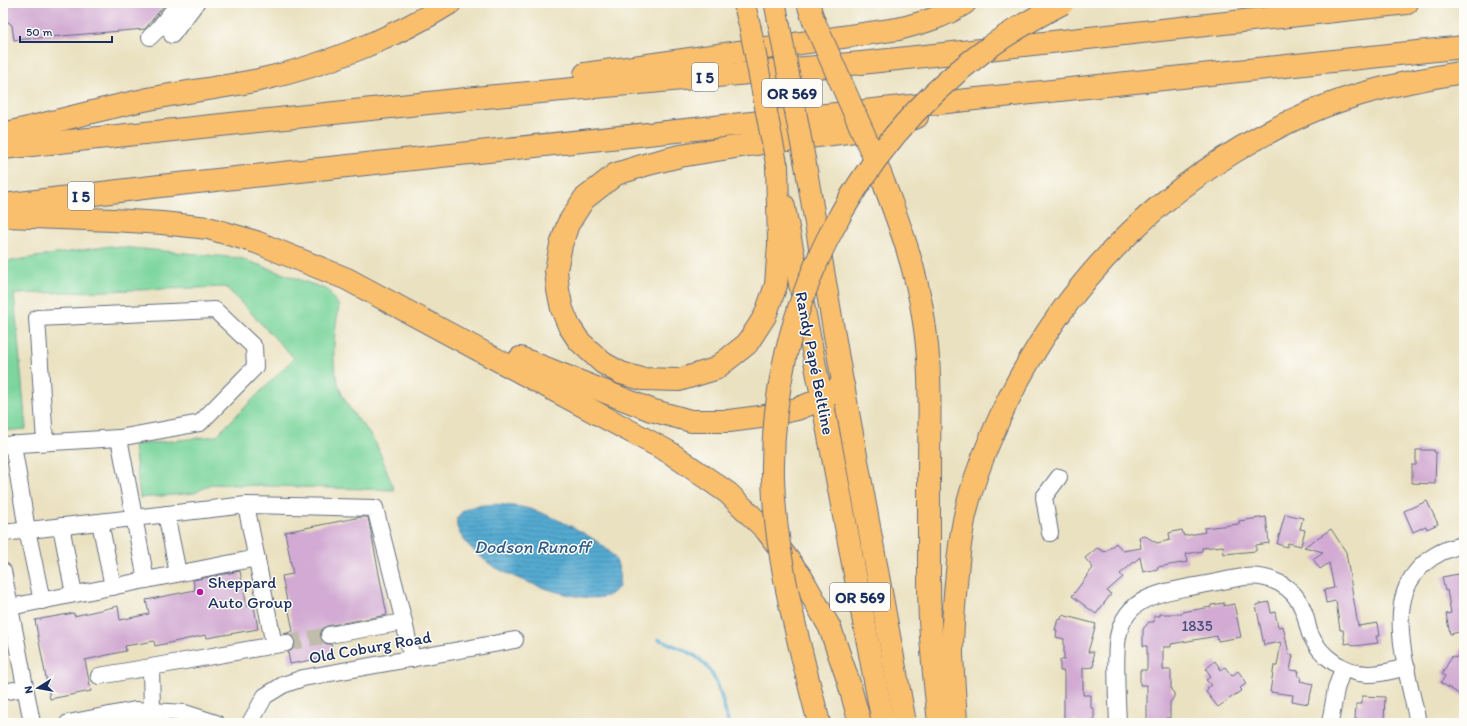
<svg xmlns="http://www.w3.org/2000/svg" width="1467" height="726" font-family="Itim,sans-serif">
<style>
.green{fill:#7bd59c;stroke:#4b827d}
.water{fill:url(#water-rules);stroke:#386c98}
.lines{fill:none;stroke-linecap:round;stroke-linejoin:round}
.stream{stroke:#55aad1;stroke-width:3.5}
.building{fill:#d2aad3}
.minor-tunnel{stroke:#c1bdac;stroke-width:16;stroke-dasharray:16 8;stroke-linecap:butt}
.minor-casing{stroke:#636d80;stroke-width:18}
.major-casing{stroke:#636d80;stroke-width:23}
.highway-casing{stroke:#636d80;stroke-width:24}
.minor{stroke:#fff;stroke-width:16}
.major{stroke:#f9bf6d;stroke-width:21}
.highway{stroke:#f9bf6d;stroke-width:22}
.major-bridge-casing{stroke:#636d80;stroke-width:23;stroke-linecap:butt}
.highway-bridge-casing{stroke:#636d80;stroke-width:24;stroke-linecap:butt}
.major-bridge{stroke:#f9bf6d;stroke-width:21}
.highway-bridge{stroke:#f9bf6d;stroke-width:22}
.poi-dot{fill:#b5179e;stroke:#fdfcf7;stroke-width:1.5}
.labels{text-anchor:middle;stroke-width:3;stroke-linejoin:round;paint-order:stroke}
.number-label{font-size:15px;fill:#494e7b}
.shield{fill:#fdfcf7;stroke:#5f6c8c;stroke-width:1}
.shield-label{font-size:16px;font-weight:bold;fill:#1b2f5e}
.street-label{font-size:17px;fill:#1b2f5e;stroke:#fdfcf7}
.poi-label{font-size:17px;fill:#1b2f5e;stroke:#fdfcf7;text-anchor:start}
.water-label{font-size:18px;font-style:italic;fill:#2f5a86;stroke:#fdfcf7}
</style>
<defs>
<pattern id="water-rules" width="6" height="5" patternUnits="userSpaceOnUse"><rect width="6" height="5" fill="#55aad1"/><path d="M0 2.5h6" fill="none" stroke="#468bad"/></pattern>
</defs>
<rect width="100%" height="100%" fill="#fdfcf7"/>
<filter id="ink" filterUnits="userSpaceOnUse"><feTurbulence type="fractalNoise" baseFrequency=".025" numOctaves="2"/><feDisplacementMap in="SourceGraphic" scale="8" xChannelSelector="R" yChannelSelector="G"/><feConvolveMatrix kernelMatrix="1 2 1 2 8 2 1 2 1" color-interpolation-filters="sRGB"/></filter>
<filter id="wash" filterUnits="userSpaceOnUse"><feTurbulence type="fractalNoise" baseFrequency=".012" numOctaves="4" result="noise"/><feDisplacementMap in="SourceGraphic" scale="16" xChannelSelector="R" yChannelSelector="G"/><feGaussianBlur stdDeviation="0.9" result="paint"/><feColorMatrix in="noise" values="0 0 0 0 0 0 0 0 0 0 0 0 0 0 0 0 0 1.4 0 .05"/><feComposite in="paint" operator="in"/></filter>
<g filter="url(#wash)">
<rect width="100%" height="100%" fill="#eae1c0"/>
<path class="green" d="M109,246L240,258L328,290L339,306C333,343 328,373 349,407C357,420 369,431 376,444C383,459 388,475 394,490L211,484L195,493L140,498L134,445L216,436L294,358L226,287L14,294L26,429L3,431V262Z"/>
<path class="water" d="M494,504C506,505 518,506 530,509C553,516 600,538 614,557C620,566 620,577 619,587C615,590 611,594 607,596C582,605 516,580 493,566C476,555 434,519 472,507C479,505 487,505 494,504Z"/>
<g class="lines">
<path class="stream" d="M658,639C669,644 682,648 692,654C717,668 722,698 728,723"/>
</g>
<g id="blocks">
<g class="building">
<polygon points="3,3 166,3 145,29 14,40 12,25 3,18"/>
<polygon points="1416,450 1434,450 1434,452 1436,452 1435,484 1412,483 1412,465 1416,465"/>
<polygon points="1427,501 1438,524 1427,529 1426,526 1413,532 1404,511"/>
<polygon points="1285,514 1303,518 1300,529 1305,530 1301,546 1288,543 1287,547 1277,544"/>
<polygon points="361,517 368,517 387,615 327,626 323,628 320,631 320,637 322,641 325,644 331,644 333,656 290,664 288,652 292,650 295,646 295,642 293,637 289,634 284,634 293,631 282,576 293,574 285,532"/>
<polygon points="1266,517 1269,543 1256,545 1256,551 1224,554 1223,546 1202,548 1202,551 1186,554 1188,562 1157,567 1158,569 1143,572 1140,557 1120,574 1123,577 1107,591 1111,594 1096,614 1072,596 1093,568 1085,558 1097,548 1105,552 1116,543 1123,551 1141,548 1139,537 1145,536 1157,543 1170,540 1169,533 1172,532 1182,530 1184,536 1205,532 1204,528 1239,524 1239,521"/>
<polygon points="1331,529 1346,552 1358,626 1378,623 1380,636 1376,636 1378,643 1354,646 1350,643 1345,644 1343,630 1340,630 1336,601 1326,603 1324,590 1334,588 1329,563 1320,569 1313,559 1323,552 1304,547"/>
<polygon points="240,571 247,607 254,606 258,629 207,638 206,635 155,646 154,641 125,646 126,651 85,660 91,691 50,699 35,620 74,613 74,616 118,606 120,620 149,614 146,600 195,590 193,580"/>
<polygon points="1464,573 1464,631 1450,634 1446,614 1451,613 1447,590 1445,591 1442,577"/>
<polygon points="1269,602 1271,613 1275,612 1278,627 1283,626 1289,654 1293,655 1290,670 1299,671 1298,676 1301,677 1300,681 1313,684 1310,697 1309,697 1308,704 1292,701 1293,695 1270,692 1274,666 1277,666 1281,642 1264,645 1256,605"/>
<polygon points="1224,603 1224,606 1234,604 1241,637 1218,641 1217,636 1171,644 1171,647 1163,647 1163,670 1171,670 1171,690 1174,693 1174,697 1170,702 1170,718 1166,718 1167,723 1147,723 1147,685 1140,685 1140,670 1147,670 1147,646 1143,646 1143,629 1149,622 1154,622 1154,616 1160,616 1160,614 1182,614 1182,612 1211,607 1211,605"/>
<polygon points="1062,615 1096,624 1088,652 1093,652 1094,667 1083,668 1083,695 1091,695 1091,708 1094,708 1094,723 1077,723 1077,720 1064,720 1064,671 1060,671 1060,660 1064,660 1064,639 1056,637 1057,630 1055,630 1058,619 1061,620"/>
<polygon points="1464,645 1464,697 1441,683 1445,676 1442,674 1452,656 1456,658"/>
<polygon points="1215,661 1221,670 1225,667 1232,676 1238,671 1247,683 1240,688 1242,690 1218,707 1206,692 1208,690 1207,688 1211,685 1206,680 1210,677 1209,676 1210,675 1206,669"/>
<polygon points="1362,696 1385,697 1384,720 1355,719 1356,704 1362,704"/>
</g>
</g>
</g>
<g filter="url(#ink)">
<use href="#blocks" fill-opacity="0" stroke="#636d80" stroke-width="1"/>
<g class="lines">
<polyline class="minor-tunnel" points="286,643 329,635"/>
<defs>
<g id="minor">
<polyline points="172,35 196,3"/>
<polyline points="150,37 158,29 179,3"/>
<polyline points="119,438 146,580"/>
<polyline points="13,444 27,530 42,601"/>
<polyline points="3,445 119,438 200,423 255,367 254,347 215,310 37,318 45,442"/>
<polyline points="246,505 274,645"/>
<polyline points="166,514 178,573"/>
<polyline points="100,522 113,587"/>
<polyline points="61,526 74,594"/>
<polyline points="3,533 246,505 375,508 404,622"/>
<polyline points="1050,533 1044,497 1059,477"/>
<polyline points="3,571 32,723"/>
<polyline points="10,607 257,558"/>
<polyline points="329,635 404,622 412,659"/>
<polyline points="99,676 151,667"/>
<polyline points="3,692 25,688"/>
<polyline points="152,711 151,667 286,643"/>
<polyline points="68,723 135,710 185,713 216,723"/>
<polyline points="250,723 265,696 283,685 303,678 515,640"/>
<path d="M1118,723C1117,697 1115,670 1117,644C1121,600 1154,594 1189,587C1208,584 1226,580 1244,577C1268,574 1294,585 1303,610C1307,618 1307,628 1311,636C1321,657 1344,673 1367,674C1380,675 1394,670 1407,667"/>
<polyline points="1330,723 1336,689 1343,668"/>
<path d="M1418,723C1411,688 1396,639 1402,604C1407,572 1433,550 1464,545"/>
</g>
<g id="major">
<polyline points="744,3 750,27"/>
<polyline points="775,3 779,24"/>
<polyline points="805,162 843,385"/>
<polyline points="784,205 822,399"/>
</g>
<g id="highway">
<polyline points="808,3 813,19"/>
<path d="M585,74L898,29C922,23 944,17 965,3"/>
<path d="M3,134C50,123 97,110 144,100C184,91 224,88 263,79C324,66 398,36 450,3"/>
<polyline points="3,148 485,97 861,63 1407,3"/>
<path d="M873,155C894,209 916,264 924,322C932,372 929,423 929,473C929,509 929,545 929,581C929,629 934,676 939,723"/>
<polyline points="777,166 779,244 776,285 765,316 747,344 715,369 679,380 642,379 621,373 603,363 579,341 569,326 562,309 558,290 556,270 561,245 568,224 584,199 616,174 648,164 680,156 748,145 894,126 917,117"/>
<polyline points="3,205 160,186 1464,47"/>
<polyline points="5,216 113,220 162,223 208,228 256,242 347,279 669,452 728,493 766,530 802,578 830,628 848,680 860,723"/>
<polyline points="520,358 651,410 691,421 729,421 760,417 797,409 822,399 843,385 905,723"/>
<polyline points="822,399 883,723"/>
<polyline points="810,688 819,723"/>
<path d="M956,723C955,700 953,677 952,654C952,623 955,592 958,562C960,542 963,522 968,503C977,468 991,436 1006,404C1070,273 1175,172 1308,113C1359,91 1410,81 1464,72"/>
</g>
</defs>
<use href="#minor" class="minor-casing"/>
<use href="#major" class="major-casing"/>
<use href="#highway" class="highway-casing"/>
<use href="#minor" class="minor"/>
<use href="#major" class="major"/>
<use href="#highway" class="highway"/>
<defs>
<g id="major-bridge">
<polyline points="779,24 805,162"/>
<polyline points="750,27 777,166"/>
</g>
<g id="highway-bridge">
<polyline points="813,19 873,155"/>
<path d="M810,688C793,619 775,550 773,478C770,311 851,150 984,51C1009,32 1036,17 1063,3"/>
</g>
</defs>
<use href="#major-bridge" class="major-bridge-casing"/>
<use href="#highway-bridge" class="highway-bridge-casing"/>
<use href="#major-bridge" class="major-bridge"/>
<use href="#highway-bridge" class="highway-bridge"/>
</g>
</g>
<circle class="poi-dot" cx="200" cy="592" r="4"/>
<g class="labels">
<g class="number-label">
<text x="1197" y="631">1835</text>
</g>
<g class="shield">
<rect x="692" y="63" width="26" height="28" rx="3"/>
<rect x="762" y="79" width="60" height="28" rx="3"/>
<rect x="68" y="182" width="26" height="28" rx="3"/>
<rect x="830" y="583" width="60" height="28" rx="3"/>
</g>
<g class="shield-label">
<text x="705" y="83">I 5</text>
<text x="792" y="99">OR 569</text>
<text x="81" y="202">I 5</text>
<text x="860" y="603">OR 569</text>
</g>
<g class="street-label">
<text transform="translate(815 363) rotate(79)" y="6">Randy Papé Beltline</text>
<text transform="translate(370 647) rotate(-10)" y="6">Old Coburg Road</text>
</g>
<g class="poi-label">
<text x="208" y="588">Sheppard<tspan x="208" dy="20">Auto Group</tspan></text>
</g>
<g class="water-label">
<text x="532" y="553">Dodson Runoff</text>
</g>
</g>
<rect width="1467" height="726" fill="none" stroke="#fdfcf7" stroke-width="16"/>
<g transform="translate(38 688) rotate(259)" stroke="#fdfcf7" stroke-width="3" paint-order="stroke">
<path d="M0-3L7 15L0 10L-7 15Z" fill="#1b2f5e"/>
<text y="-6" font-size="11" font-weight="bold" text-anchor="middle" fill="#1b2f5e">N</text>
</g>
<path d="M20 36v6h92v-6" fill="none" stroke="#1b2f5e" stroke-width="2"/>
<text x="26" y="36" font-size="12" fill="#1b2f5e" stroke="#fdfcf7" stroke-width="3" paint-order="stroke">50 m</text>
</svg>
